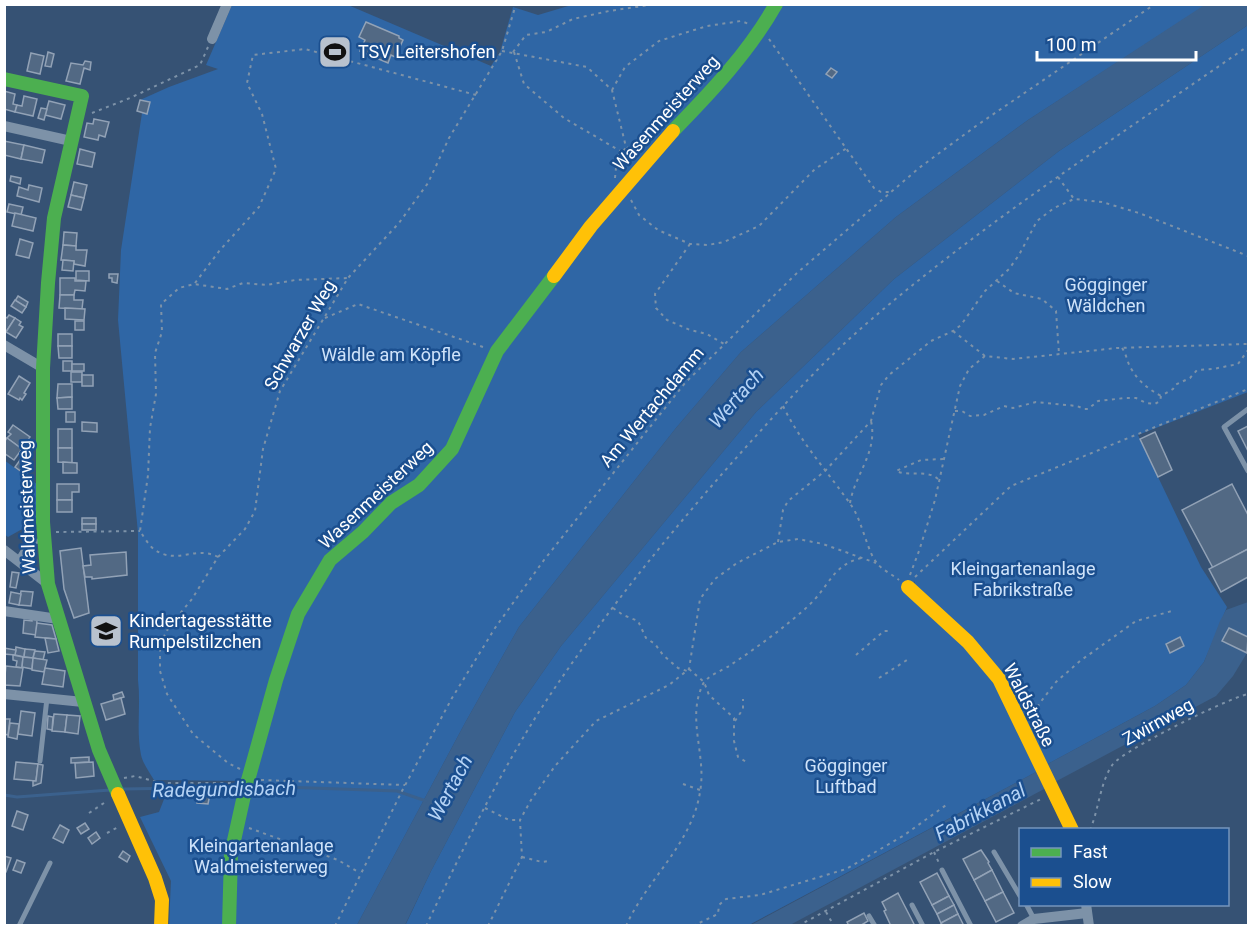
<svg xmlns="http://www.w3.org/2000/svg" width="1253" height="930" font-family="Roboto,sans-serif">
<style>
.green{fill:#2f66a5}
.water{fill:#3b618d}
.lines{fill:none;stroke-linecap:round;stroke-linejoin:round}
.stream{stroke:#3b618d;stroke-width:3}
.building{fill:#526984;stroke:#92a2b6;stroke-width:1.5}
.path{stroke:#7d92a8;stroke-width:2;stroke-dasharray:3 4.5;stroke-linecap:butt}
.lane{stroke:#7d92a8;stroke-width:5}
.street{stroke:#7d92a8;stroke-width:10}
.fast{stroke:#4caf50;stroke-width:14}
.slow{stroke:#ffc107;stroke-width:14}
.labels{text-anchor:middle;stroke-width:5;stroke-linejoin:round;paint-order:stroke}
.poi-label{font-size:18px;fill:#fff;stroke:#1b4f8f;text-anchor:start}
.street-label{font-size:18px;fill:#fff;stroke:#1b4f8f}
.park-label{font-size:18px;fill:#cfe3fa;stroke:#1b4f8f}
.water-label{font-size:20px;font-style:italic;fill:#b5d3f5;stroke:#1b4f8f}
</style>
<rect width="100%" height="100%" fill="#365274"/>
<g class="green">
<path d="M575,4L1206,5L1028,120L896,217L741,352L676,428L519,627L465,723L357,925H169L171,881L140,817L159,812L168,789L245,790L256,786L247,781L154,780C150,773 143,764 141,755C136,730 141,705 138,680V533L118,320L121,250L142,113L137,111L140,100L169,87L218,69L206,65L232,5H348L491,66L500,52L513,7L538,15Z"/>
<polygon points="1248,25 1248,392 1138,435 1201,567 1227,607 1204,662 1186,685 1155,706 1044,766 1040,763 1001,679 972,644 917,591 914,586 915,581 908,591 988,667 999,679 1038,771 749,925 405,926 431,871 515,712 561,646 756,412 894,279 1059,151"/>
<polygon points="4,460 41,487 40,519 8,537 4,534"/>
</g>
<g class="water">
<polygon points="1206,4 1248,5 1248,25 1059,151 894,279 756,412 561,646 515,712 431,871 405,925 357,925 465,723 519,627 676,428 741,352 896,217 1028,120"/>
<polygon points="1248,602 1248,637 1229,628 1223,641 1247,653 1233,676 1216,696 1053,783 1044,766 1155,706 1186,685 1204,662 1220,621 1226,610"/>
<polygon points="1038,771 1046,788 790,925 749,926"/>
</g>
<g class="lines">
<g class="stream">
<polyline points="252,786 397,791 426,801"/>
<polyline points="123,789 242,787"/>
<polyline points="4,795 17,797 110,790"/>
</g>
</g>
<g class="building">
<polygon points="366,22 399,36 399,38 403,40 395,57 391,55 388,63 360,51 365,40 359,37"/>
<polygon points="48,52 54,54 51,67 45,66"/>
<polygon points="31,53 44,56 40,74 27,71"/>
<polygon points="85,61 91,62 90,70 84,68 80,84 66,81 71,63 83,65"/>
<polygon points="831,68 837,72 832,78 826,74"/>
<polygon points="4,91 15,94 13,104 17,105 15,112 4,109"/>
<polygon points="24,96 37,99 33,116 15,112 17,105 22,106"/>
<polygon points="140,100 150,102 147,114 137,111"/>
<polygon points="49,101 65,105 61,119 45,115"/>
<polygon points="41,108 47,109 44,120 38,118"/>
<polygon points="94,119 109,122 105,137 99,135 98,140 84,137 87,123 93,124"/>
<polygon points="4,141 24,145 21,159 4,155"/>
<polygon points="24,145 45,150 42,163 21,159"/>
<polygon points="80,149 95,153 92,167 77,164"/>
<polygon points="11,176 21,178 20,184 10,181"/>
<polygon points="74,182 87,185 84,198 71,195"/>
<polygon points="29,185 42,188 39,202 17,196 19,187 28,190"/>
<polygon points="71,195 84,198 81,210 68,207"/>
<polygon points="9,204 23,207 21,215 7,212"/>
<polygon points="15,213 36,218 33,231 12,226"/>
<polygon points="64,232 77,233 76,246 63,245"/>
<polygon points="20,239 33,243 29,258 16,255"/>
<polygon points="63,245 76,246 76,250 87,250 85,266 74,264 74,261 61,260"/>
<polygon points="63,260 74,261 73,271 62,270"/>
<polygon points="76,271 89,271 89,281 76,280"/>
<polygon points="109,274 118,274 117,283 112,282 112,278 109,278"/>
<polygon points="60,278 75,278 75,281 86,281 85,291 75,290 74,295 60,295"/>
<polygon points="60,295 74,295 74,300 83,300 82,309 59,308"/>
<polygon points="18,296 28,302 26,307 15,301"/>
<polygon points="15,300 26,307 22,313 11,306"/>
<polygon points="65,308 85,309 84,320 65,319"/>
<polygon points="9,315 15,318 6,332 4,331 4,316 7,318"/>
<polygon points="15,318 21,322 19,325 23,327 16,338 6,332"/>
<rect x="75" y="321" width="9" height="9"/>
<rect x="58" y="334" width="14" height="12"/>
<polygon points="58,346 72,346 72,358 59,358"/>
<rect x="63" y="361" width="9" height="10"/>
<rect x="72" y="364" width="12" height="7"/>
<rect x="71" y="372" width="11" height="10"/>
<rect x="82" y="375" width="11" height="11"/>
<polygon points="19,376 30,383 24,393 26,394 22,400 20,398 19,400 8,394"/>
<polygon points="58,384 72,384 72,397 57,398"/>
<polygon points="72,397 72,409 58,409 57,398"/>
<rect x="66" y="412" width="9" height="10"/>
<polygon points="82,422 97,423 97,432 82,431"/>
<polygon points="13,425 30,437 22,449 7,438 11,434 8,432"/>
<polygon points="1248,426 1248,451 1238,431"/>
<rect x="58" y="429" width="14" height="19"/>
<polygon points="1155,432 1172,470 1158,477 1140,439"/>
<polygon points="7,438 22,449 14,460 4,453 4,442"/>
<polygon points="58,448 72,448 72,463 58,462"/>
<polygon points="20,460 31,468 26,475 15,467"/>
<polygon points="63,462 77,463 77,473 63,473"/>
<polygon points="57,484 79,484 79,492 72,492 72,500 57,500"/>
<polygon points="1232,484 1248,515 1248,549 1213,568 1182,510"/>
<rect x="57" y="500" width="15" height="12"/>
<rect x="82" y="518" width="14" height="6"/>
<rect x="82" y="524" width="14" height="6"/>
<polygon points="81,548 89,613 74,618 64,589 60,551"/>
<polygon points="1248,549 1248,577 1221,592 1209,569"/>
<polygon points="126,552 127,575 92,579 92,577 85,577 83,566 91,565 90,555"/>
<polygon points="12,572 19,573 16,588 10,587"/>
<polygon points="21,591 33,592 31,606 19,605"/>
<polygon points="11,592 21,594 19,605 9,603"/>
<polygon points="32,619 37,620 36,635 23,633 24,620 32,621"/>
<polygon points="37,623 52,625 56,639 35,637"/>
<polygon points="1229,628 1248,637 1247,653 1222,641"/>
<polygon points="1180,637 1184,646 1170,653 1166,644"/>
<polygon points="45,638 56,639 59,651 48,653"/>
<polygon points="16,647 25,649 24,657 15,655"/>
<polygon points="4,648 16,650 15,655 4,654"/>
<polygon points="25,649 35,650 33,658 24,657"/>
<polygon points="35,651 45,652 43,660 33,658"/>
<polygon points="13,655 23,657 22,668 16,667 17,661 13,660"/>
<polygon points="23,657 33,658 32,669 22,667"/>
<polygon points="33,658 47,660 44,672 32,670"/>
<polygon points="6,666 23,668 20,686 4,685"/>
<polygon points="45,668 65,671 63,687 42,684"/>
<polygon points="122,692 124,697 114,700 113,695"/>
<polygon points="121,698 125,714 106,720 101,704"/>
<polygon points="21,711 35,713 32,736 18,734"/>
<polygon points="54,714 67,715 65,732 52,731"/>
<polygon points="67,715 80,716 78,734 65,732"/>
<polygon points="48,716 53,717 52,730 47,729"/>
<polygon points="4,719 10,719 8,735 4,734"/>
<polygon points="10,723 19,724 17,739 8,737"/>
<polygon points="89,757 89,762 71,763 71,758"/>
<polygon points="16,762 38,764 36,781 14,779"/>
<polygon points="93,762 94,776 76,778 75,763"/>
<polygon points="38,764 43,765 41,783 33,786 33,781 36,781"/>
<polygon points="199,792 210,794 208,804 197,803"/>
<polygon points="17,811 28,815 23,830 12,826"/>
<polygon points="85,823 89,829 81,834 77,828"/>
<polygon points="60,825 69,830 63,843 53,838"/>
<polygon points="96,832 100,838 92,844 88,838"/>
<polygon points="981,850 989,862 988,863 992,870 974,880 963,859"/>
<polygon points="123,851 130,856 127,862 119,857"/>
<polygon points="4,856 11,858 6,872 4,872"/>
<polygon points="17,860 25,863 21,873 13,870"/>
<polygon points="992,870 1003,892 985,901 974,880"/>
<polygon points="937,873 949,896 932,905 920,882"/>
<polygon points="1003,892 1014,913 996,922 985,901"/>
<polygon points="898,893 914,924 912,926 891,926 884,911 886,910 882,902"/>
<polygon points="949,896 954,905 937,914 932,905"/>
<polygon points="954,905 958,914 941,923 937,914"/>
<polygon points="864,913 868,921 860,926 849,926 847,922"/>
<polygon points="958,914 964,926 943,926 941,923"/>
</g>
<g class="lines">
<g class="path">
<polyline points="769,39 874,188 881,192 889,192"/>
<polyline points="502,51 587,67 612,90 626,147 637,153"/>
<polyline points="513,52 526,35 546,32 573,19 609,11 656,4"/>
<polyline points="514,52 524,84 564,118 622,152"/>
<polyline points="612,90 625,67 659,41 707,26 741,21 749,24"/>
<polyline points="92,113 130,98 200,65 208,47"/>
<polyline points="1058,177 1074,199"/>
<polyline points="615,178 617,157 626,148"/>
<polyline points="631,200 639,215 658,230 690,244 708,245 724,242 759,226 815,169 847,148"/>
<polyline points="690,244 655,294 656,308 667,320 690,330 707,334 724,344"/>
<polyline points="997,281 1014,293 1042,299 1056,311 1059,354"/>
<polyline points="195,283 220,250 259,207 276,169 262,114 247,83 253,55 305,49 476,95"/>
<polyline points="325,318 358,304 486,348"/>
<polyline points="953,331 985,356 1013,359 1117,348 1247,344"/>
<path d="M1122,348C1127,355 1127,363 1132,370C1139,382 1150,390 1161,396"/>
<path d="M783,406C801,443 828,472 851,505C862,520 868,554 877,563C882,570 892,574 899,580"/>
<polyline points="955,411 962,411 970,416 984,415 1004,406 1013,408 1036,402 1077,406 1084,409 1088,409 1098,401 1125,398 1136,398 1146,403 1155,404 1160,401 1161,396 1173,389 1175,385 1190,378 1197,370 1213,369 1238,364 1248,350 1248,344"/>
<polyline points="20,456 30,463"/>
<path d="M938,479C926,469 910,477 896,471L921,460L943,459"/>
<path d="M850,503C855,474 878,452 871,421"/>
<polyline points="56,532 140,531"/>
<polyline points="778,542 783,510 788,501 825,471 871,421 881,385 889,375 931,341 953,331 961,325 985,291 1009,269 1019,255 1037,221 1054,208 1074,199 1102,202 1139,213 1248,256"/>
<path d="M218,557C195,545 178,565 155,550C149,546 144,537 140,531L148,475L150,428L156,394L155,353L162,332L161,304L179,288L194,284L227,289L243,283L267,285L295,280L348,278"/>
<polyline points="910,575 919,551 935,500 960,386 969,369 985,356"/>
<polyline points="915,577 1011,486 1248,389"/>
<polyline points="613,608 623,615 638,621 646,638 655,644 663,655 678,668 687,671"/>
<polyline points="856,655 884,631 889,631"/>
<polyline points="689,669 704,682 709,695 734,718 734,741 738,757 748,763"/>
<polyline points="879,678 907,660"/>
<polyline points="735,721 743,709 743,699"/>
<polyline points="1032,721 1039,704 1056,682 1080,661 1136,621 1172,611"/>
<polyline points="240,769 228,763 193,734 167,694 160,671 160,644 169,627 192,599 218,557 245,529 255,511 263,449 280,391 348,278 399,223 428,183 449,138 502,51 516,4"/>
<polyline points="124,778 135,776 161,783 234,783"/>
<polyline points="261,780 405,785"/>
<polyline points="683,784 700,790"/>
<polyline points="485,808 509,820 520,820"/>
<polyline points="89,813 107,801"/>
<polyline points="249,828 338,860 360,873"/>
<path d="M1090,830C1099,809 1100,782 1113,764C1124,750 1228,698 1248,694"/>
<polyline points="107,833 120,826"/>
<polyline points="934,852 939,863"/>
<polyline points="522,857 542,862 549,861"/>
<polyline points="826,912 834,926"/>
<polyline points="335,926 402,791 452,698 495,628 544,560 685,383 797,273 919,168 976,126 1155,4"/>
<path d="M426,926C463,849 501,769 548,698C607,610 675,526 746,447C784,405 822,362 866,324C985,221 1119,136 1248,46"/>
<polyline points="488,926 522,857 520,820 531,800 555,766 596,721 669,685 689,669 700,599 715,579 737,563 778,542 798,539 823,544 876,563"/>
<path d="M626,926C647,879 692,844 700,792C707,755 686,719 703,684C707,676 721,671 729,666C746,655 764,642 781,629C792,620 805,610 815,599C831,581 835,565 861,558"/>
<polyline points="693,926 718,914 719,905 726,899 760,895 846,869 903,836 949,803"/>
<polyline points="798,926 934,852 1043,798"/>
</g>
<g class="lane">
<polyline points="1248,409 1224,427 1248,471"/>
<path d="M18,560C24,548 28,540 43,541"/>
<polyline points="40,761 47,698"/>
<polyline points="994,852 1020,896"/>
<polyline points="942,870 971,926"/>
<polyline points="1026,904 1034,919"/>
<polyline points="912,905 923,926"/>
<polyline points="869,916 875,926"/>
<polyline points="19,926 50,863"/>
</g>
<g class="street">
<polyline points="212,39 227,4"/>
<polyline points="4,126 71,141"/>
<polyline points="4,345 43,368"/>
<polyline points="4,550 48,584"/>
<polyline points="4,611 58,619"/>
<polyline points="4,694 83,702"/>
<polyline points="1086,904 1089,926"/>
<polyline points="1022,926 1034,919 1087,913"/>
</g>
<g class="fast">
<polyline points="4,79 82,96 54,218 48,283 43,368 43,522 48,584 99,750 118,794"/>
<path d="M673,131C711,92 749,52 776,4"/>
<polyline points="229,926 231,854 245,791 276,680 298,614 330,560 363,532 391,503 419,485 452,449 497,351 554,276"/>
</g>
<g class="slow">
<polyline points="554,276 591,226 673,131"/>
<polyline points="908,587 968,642 999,679 1072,830"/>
<polyline points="118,794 155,878 162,900 161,926"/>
</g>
</g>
<defs>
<symbol id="stadium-square" viewBox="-11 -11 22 22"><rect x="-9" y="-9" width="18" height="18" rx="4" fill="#b9c2ce" stroke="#1b4f8f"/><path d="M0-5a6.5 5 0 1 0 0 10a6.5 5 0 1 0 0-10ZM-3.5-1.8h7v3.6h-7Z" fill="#111"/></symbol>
<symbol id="school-square" viewBox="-11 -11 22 22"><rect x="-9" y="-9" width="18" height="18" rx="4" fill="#b9c2ce" stroke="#1b4f8f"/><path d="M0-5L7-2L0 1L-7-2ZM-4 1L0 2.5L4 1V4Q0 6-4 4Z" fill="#111"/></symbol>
</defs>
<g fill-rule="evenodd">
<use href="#stadium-square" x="316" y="33" width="38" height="38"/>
<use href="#school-square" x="87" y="612" width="38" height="38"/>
</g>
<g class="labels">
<g class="poi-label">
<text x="358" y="58">TSV Leitershofen</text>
<text x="129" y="627">Kindertagesstätte<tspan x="129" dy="21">Rumpelstilzchen</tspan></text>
</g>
<g class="street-label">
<text transform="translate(666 113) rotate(-48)" y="6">Wasenmeisterweg</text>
<text transform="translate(300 335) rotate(-60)" y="6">Schwarzer Weg</text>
<text transform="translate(652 407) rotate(-50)" y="6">Am Wertachdamm</text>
<text transform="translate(376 495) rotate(-43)" y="6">Wasenmeisterweg</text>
<text transform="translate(27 507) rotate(-92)" y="6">Waldmeisterweg</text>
<text transform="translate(1029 705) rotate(63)" y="6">Waldstraße</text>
<text transform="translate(1158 722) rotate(-29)" y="6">Zwirnweg</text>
</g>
<g class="park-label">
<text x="1106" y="291">Gögginger<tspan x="1106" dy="21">Wäldchen</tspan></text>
<text x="391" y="361">Wäldle am Köpfle</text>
<text x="1023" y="575">Kleingartenanlage<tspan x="1023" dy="21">Fabrikstraße</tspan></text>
<text x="846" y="772">Gögginger<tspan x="846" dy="21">Luftbad</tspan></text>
<text x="261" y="852">Kleingartenanlage<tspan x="261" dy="21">Waldmeisterweg</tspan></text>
</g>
<g class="water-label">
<text transform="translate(736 398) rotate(-49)" y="7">Wertach</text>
<text transform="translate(450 788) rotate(-62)" y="7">Wertach</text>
<text transform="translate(224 789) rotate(-1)" y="7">Radegundisbach</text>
<text transform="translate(980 812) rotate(-28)" y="7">Fabrikkanal</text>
</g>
</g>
<rect width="1253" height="930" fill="none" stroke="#ffffff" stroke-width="12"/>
<rect x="1019" y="828" width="210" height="78" fill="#1b4f8f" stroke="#7695bc" stroke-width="1.5"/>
<rect x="1031" y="848" width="30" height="9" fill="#4caf50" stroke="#7695bc" stroke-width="1.5"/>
<text x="1073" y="858" font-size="18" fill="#ffffff">Fast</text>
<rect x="1031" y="878" width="30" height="9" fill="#ffc107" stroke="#7695bc" stroke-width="1.5"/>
<text x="1073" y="888" font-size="18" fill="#ffffff">Slow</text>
<path d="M1037 51v9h159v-9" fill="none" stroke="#ffffff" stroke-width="3"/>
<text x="1046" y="51" font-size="18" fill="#ffffff" stroke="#1b4f8f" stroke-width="4.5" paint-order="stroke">100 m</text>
</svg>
